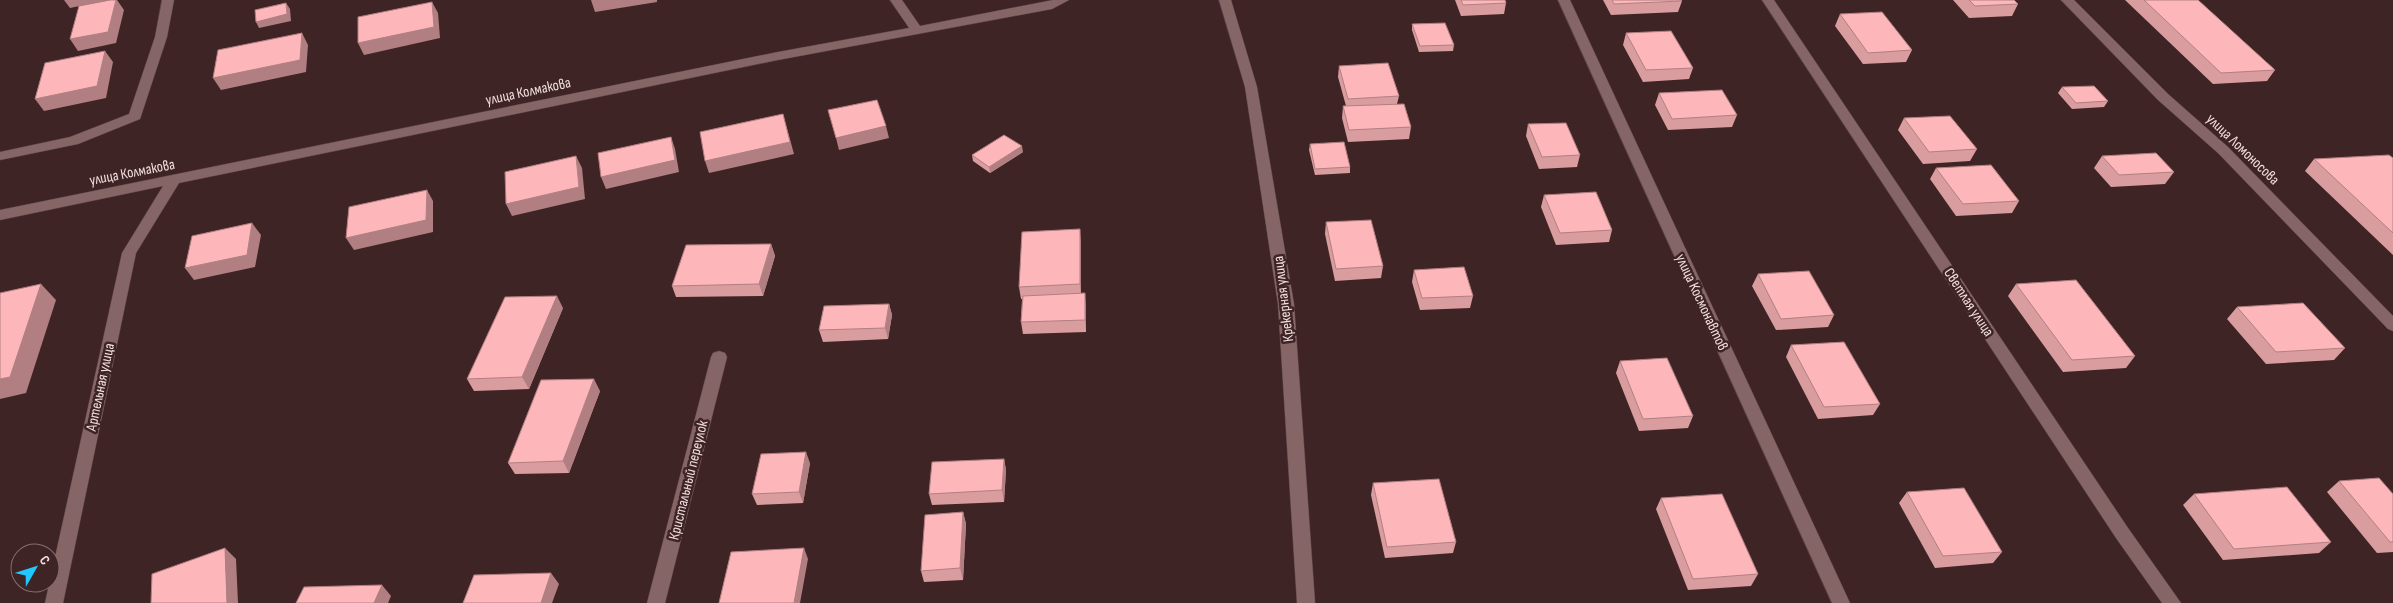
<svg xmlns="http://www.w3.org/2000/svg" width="2393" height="603" font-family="'Sofia Sans Condensed',sans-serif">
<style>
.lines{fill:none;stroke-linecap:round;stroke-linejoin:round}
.minor-casing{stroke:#594344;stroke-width:1}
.minor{fill:#856566;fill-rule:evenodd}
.wall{fill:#da9d9f}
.shaded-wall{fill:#b17f82}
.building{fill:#fdb6b9;stroke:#b17f82}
.labels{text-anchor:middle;stroke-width:5;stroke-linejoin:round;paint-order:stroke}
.street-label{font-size:15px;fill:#f1dedf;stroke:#3f2425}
</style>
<rect width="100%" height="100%" fill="#3f2425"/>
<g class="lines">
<defs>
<g id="minor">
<polygon points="162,0 174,0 167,37 140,119 78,144 0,160 0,152 70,137 129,114 155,37"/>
<polygon points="890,0 902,0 920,26 1053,0 1069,0 1052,9 778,60 179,183 136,253 63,603 45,603 122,253 163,186 0,220 0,210 778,52 909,28"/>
<polygon points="1219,0 1231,0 1257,87 1294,304 1315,603 1297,603 1278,304 1245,87"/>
<polygon points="1558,0 1570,0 1850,603 1832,603"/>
<polygon points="1762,0 1774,0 2128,528 2181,603 2162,603 2116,538"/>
<polygon points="2061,0 2074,0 2168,94 2228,147 2393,316 2393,331 2388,329 2218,153 2158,100"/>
<polygon points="719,351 725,353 727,357 665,603 647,603 711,357 713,353"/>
</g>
</defs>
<use href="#minor" class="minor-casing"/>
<use href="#minor" class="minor"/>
</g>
<g class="wall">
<polygon points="1455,0 1505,0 1506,3 1504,14 1461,16"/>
<polygon points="1603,0 1681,0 1682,1 1678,12 1611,15"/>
<polygon points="1953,0 2014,0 2018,4 2012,16 1969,18"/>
<polygon points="2125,0 2198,0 2275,70 2267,81 2213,84"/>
<polygon points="1840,14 1912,50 1906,62 1863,64 1835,26"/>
<polygon points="1412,24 1454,45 1453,51 1419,52 1412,30"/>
<polygon points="1626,33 1693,68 1689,79 1643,82 1623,45"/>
<polygon points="1339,66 1399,96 1397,104 1411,127 1409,139 1348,142 1342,118 1343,106 1346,106 1338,77"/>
<polygon points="2062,87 2108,101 2104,107 2072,109 2058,93"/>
<polygon points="1659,93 1737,115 1732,127 1668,130 1655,105"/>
<polygon points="1904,118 1977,149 1970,161 1923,164 1898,130"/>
<polygon points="1528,124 1580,155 1577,167 1539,169 1526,136"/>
<polygon points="1310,144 1350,167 1350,173 1315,175 1309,150"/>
<polygon points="1023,152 990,173 973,161 972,155"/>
<polygon points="2102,156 2174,172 2165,184 2111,187 2094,168"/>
<polygon points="2393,158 2393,255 2305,171 2314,159"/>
<polygon points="1936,168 2019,201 2012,213 1956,216 1930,179"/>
<polygon points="1544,195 1612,230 1609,242 1556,245 1541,207"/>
<polygon points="1326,222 1383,266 1381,278 1335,281 1325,234"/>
<polygon points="1081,241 1081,293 1086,305 1086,332 1023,334 1021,322 1022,299 1021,299 1019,287"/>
<polygon points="771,244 775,256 763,296 676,297 672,286"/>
<polygon points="1414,270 1473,296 1470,308 1420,310 1412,282"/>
<polygon points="1758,274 1834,315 1828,327 1776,330 1752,286"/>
<polygon points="2016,284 2135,356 2126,368 2063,372 2008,296"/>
<polygon points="889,304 892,315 888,339 823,342 819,330"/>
<polygon points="2237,307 2345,348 2334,360 2266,364 2227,319"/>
<polygon points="563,308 529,389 474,391 467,379"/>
<polygon points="1791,345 1880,404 1873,415 1818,419 1786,357"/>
<polygon points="1620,361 1693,416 1688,428 1639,431 1616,373"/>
<polygon points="600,391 569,473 515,474 508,463"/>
<polygon points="1004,459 1006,470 1004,502 932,505 929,494"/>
<polygon points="810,463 803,503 757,505 752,494"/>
<polygon points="2339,481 2393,494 2393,552 2377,553 2327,492"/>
<polygon points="1373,483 1456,542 1453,553 1385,558 1371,495"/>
<polygon points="1907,492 2002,552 1993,563 1935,568 1899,503"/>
<polygon points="2194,494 2331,542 2319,553 2223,560 2183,505"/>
<polygon points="1661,498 1758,574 1751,586 1688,590 1656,509"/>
<polygon points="963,512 966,524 963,580 924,582 921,571"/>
</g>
<g class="shaded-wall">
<polygon points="64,0 109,0 70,8"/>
<polygon points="116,0 117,0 124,10 116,43 78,51 70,39"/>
<polygon points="591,0 657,0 657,2 595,12"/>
<polygon points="432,2 438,13 440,38 364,55 358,43"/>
<polygon points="286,3 290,9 291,21 259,28 256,22"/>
<polygon points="302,33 308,45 306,72 221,90 213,78"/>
<polygon points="105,51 113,62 106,98 44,111 35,99"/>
<polygon points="783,114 794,154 709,173 705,161"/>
<polygon points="886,126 889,138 839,150 836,138"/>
<polygon points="671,137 675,149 679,172 606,189 601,177"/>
<polygon points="1022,146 1023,152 990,173 989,167"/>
<polygon points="576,156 582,168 585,199 512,216 506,204"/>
<polygon points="427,190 433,201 433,232 354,250 346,238"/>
<polygon points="252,223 261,235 255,267 194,280 185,268"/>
<polygon points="1080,229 1081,241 1081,296 1080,284"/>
<polygon points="771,244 775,256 763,296 759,284"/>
<polygon points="41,284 56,300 26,393 0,399 0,379"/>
<polygon points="1085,293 1086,305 1086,332 1085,320"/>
<polygon points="557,296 563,308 529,389 522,377"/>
<polygon points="889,304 892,315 888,339 885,328"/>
<polygon points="594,379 600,391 569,473 563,461"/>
<polygon points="806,452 810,463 803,503 799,492"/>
<polygon points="1004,459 1006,470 1004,502 1002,490"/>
<polygon points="963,512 966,524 963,580 960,568"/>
<polygon points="225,548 236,559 238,603 227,603"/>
<polygon points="804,548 808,559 800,603 794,603"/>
<polygon points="551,573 559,584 552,603 541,603"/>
<polygon points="382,585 391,596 388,603 374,603"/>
</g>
<g class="building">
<polygon points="110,0 116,0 108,32 70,39 79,6"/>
<polygon points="1461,0 1505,0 1506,3 1463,5"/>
<polygon points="1612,0 1681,0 1682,1 1614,4"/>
<polygon points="1969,0 2014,0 2018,4 1975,6"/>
<polygon points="2144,0 2198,0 2275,70 2221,73"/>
<polygon points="432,2 434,27 358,43 358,17"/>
<polygon points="286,3 287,14 256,22 255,10"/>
<polygon points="1882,12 1912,50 1868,53 1840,14"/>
<polygon points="1445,23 1454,45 1420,46 1412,24"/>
<polygon points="1671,31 1693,68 1646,70 1626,33"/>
<polygon points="302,33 300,60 213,78 218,50"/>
<polygon points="105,51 97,86 35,99 45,63"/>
<polygon points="1388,63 1399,96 1348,99 1339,66"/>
<polygon points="2094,86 2108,101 2076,103 2062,87"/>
<polygon points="1722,90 1737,115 1672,119 1659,93"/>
<polygon points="877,100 886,126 836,138 828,110"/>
<polygon points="1404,104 1411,127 1349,130 1343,106"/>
<polygon points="783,114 790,142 705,161 700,132"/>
<polygon points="1950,116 1977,149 1929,152 1904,118"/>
<polygon points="1566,123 1580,155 1542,157 1528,124"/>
<polygon points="1004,135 1022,146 989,167 972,155"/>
<polygon points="671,137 675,160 601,177 598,153"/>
<polygon points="1344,142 1350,167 1315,169 1310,144"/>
<polygon points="2156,153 2174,172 2119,175 2102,156"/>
<polygon points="2389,155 2393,158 2393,233 2314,159"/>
<polygon points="576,156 579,187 506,204 505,172"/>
<polygon points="1991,165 2019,201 1963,204 1936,168"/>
<polygon points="427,190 426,220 346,238 349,207"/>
<polygon points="1596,192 1612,230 1560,233 1544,195"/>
<polygon points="1371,220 1383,266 1336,269 1326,222"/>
<polygon points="252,223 247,255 185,268 192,236"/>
<polygon points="1080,229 1080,284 1019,287 1022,232"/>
<polygon points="771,244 759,284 672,286 686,245"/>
<polygon points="1464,267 1473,296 1422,298 1414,270"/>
<polygon points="1809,271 1834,315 1781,319 1758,274"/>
<polygon points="2076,280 2135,356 2072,360 2016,284"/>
<polygon points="41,284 10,377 0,379 0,293"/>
<polygon points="1085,293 1085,320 1021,322 1023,296"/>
<polygon points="557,296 522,377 467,379 505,297"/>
<polygon points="2303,303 2345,348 2276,352 2237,307"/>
<polygon points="889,304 885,328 819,330 824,306"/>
<polygon points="1844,342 1880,404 1824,407 1791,345"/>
<polygon points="1667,358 1693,416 1643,419 1620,361"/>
<polygon points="594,379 563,461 508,463 541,380"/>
<polygon points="806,452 799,492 752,494 761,454"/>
<polygon points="1004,459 1002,490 929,494 932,462"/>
<polygon points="2379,478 2393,494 2393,542 2390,542 2339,481"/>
<polygon points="1439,479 1456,542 1387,547 1373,483"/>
<polygon points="2287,487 2331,542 2234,549 2194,494"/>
<polygon points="1964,488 2002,552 1943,556 1907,492"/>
<polygon points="1722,494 1758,574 1693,579 1661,498"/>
<polygon points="963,512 960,568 921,571 925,515"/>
<polygon points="225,548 227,603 151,603 152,574"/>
<polygon points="804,548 794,603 719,603 731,552"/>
<polygon points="551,573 541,603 463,603 474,575"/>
<polygon points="382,585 374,603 296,603 304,587"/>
</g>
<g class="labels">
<g class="street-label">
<text transform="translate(528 91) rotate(-12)" y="5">улица Колмакова</text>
<text transform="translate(2243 149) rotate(44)" y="5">улица Ломоносова</text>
<text transform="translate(132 172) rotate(-11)" y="5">улица Колмакова</text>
<text transform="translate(1283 299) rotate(-97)" y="5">Крекерная улица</text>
<text transform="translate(1702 302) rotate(65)" y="5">улица Космонавтов</text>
<text transform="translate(1969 302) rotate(57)" y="5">Светлая улица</text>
<text transform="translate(100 387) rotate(-78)" y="5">Артельная улица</text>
<text transform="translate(688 480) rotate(-76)" y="5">Кристальный переулок</text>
</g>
</g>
<g transform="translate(35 568) rotate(51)"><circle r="24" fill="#3f2425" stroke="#866e6f"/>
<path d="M0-4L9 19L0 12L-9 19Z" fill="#1fc9fd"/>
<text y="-8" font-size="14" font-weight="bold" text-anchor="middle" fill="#f1dedf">С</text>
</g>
</svg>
